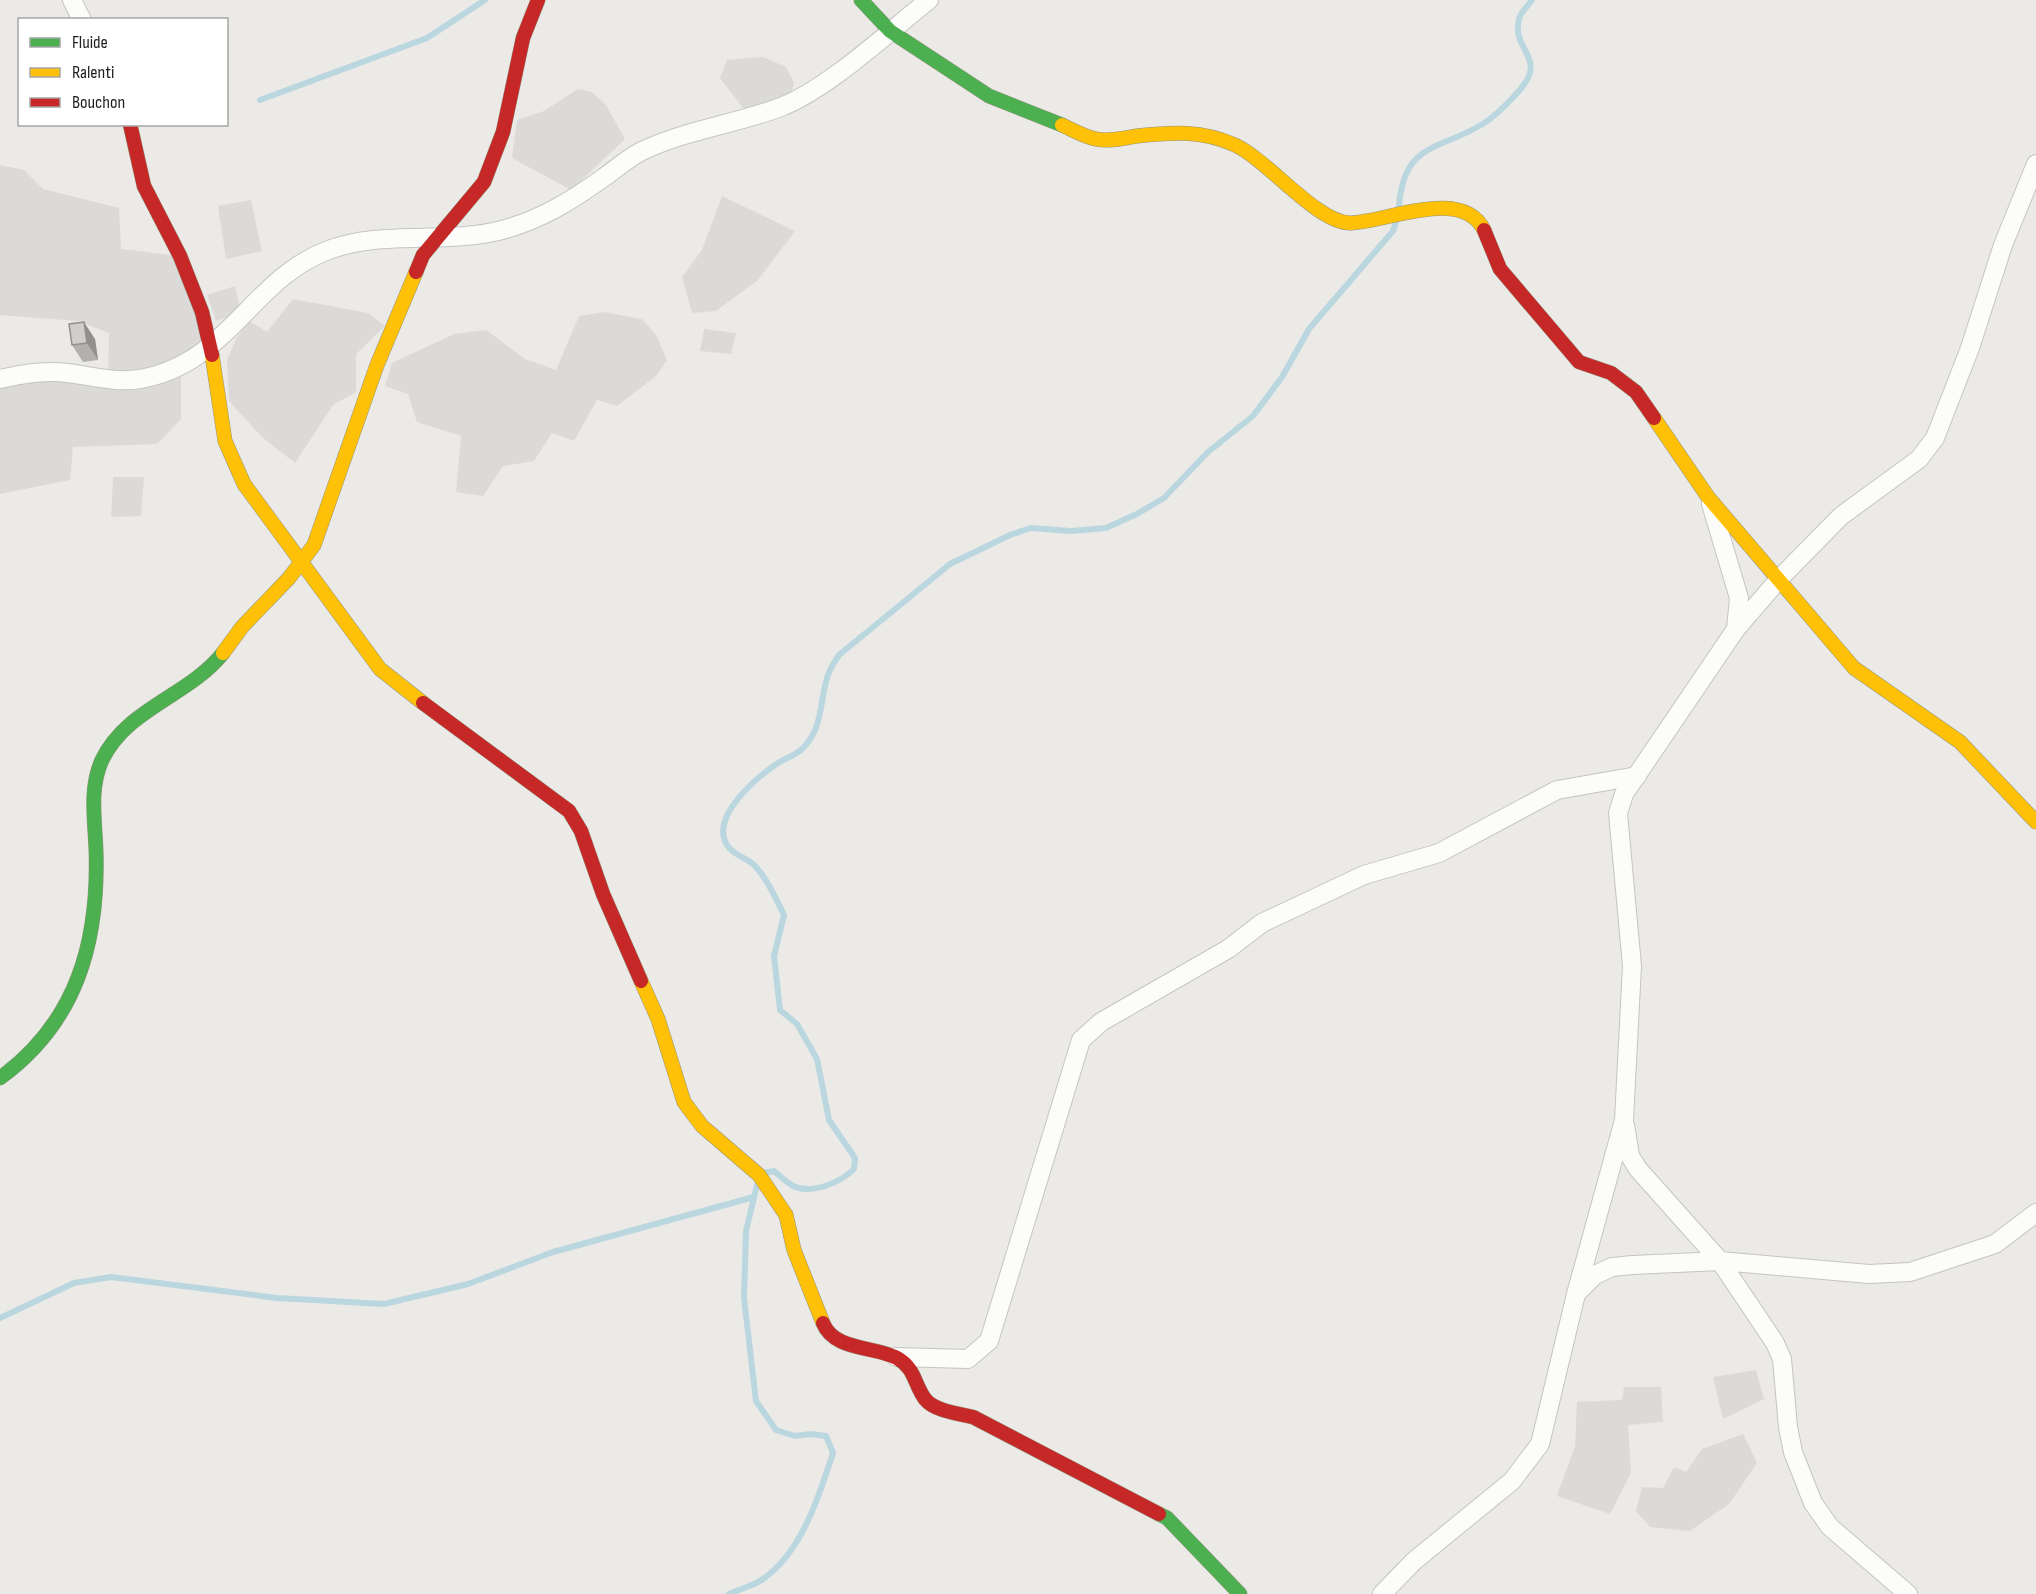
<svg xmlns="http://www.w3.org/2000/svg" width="2036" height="1594" font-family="'Sofia Sans Condensed',sans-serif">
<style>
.residential{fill:#dbdad8}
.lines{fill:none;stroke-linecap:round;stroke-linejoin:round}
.stream{stroke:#bad6df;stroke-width:6}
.street-casing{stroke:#c5c4c3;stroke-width:20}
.fast-casing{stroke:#93957e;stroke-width:15}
.slow-casing{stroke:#93957e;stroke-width:15}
.jam-casing{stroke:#93957e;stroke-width:15}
.street{stroke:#fcfcfb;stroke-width:18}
.fast{stroke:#4caf50;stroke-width:14}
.slow{stroke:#ffc107;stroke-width:14}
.jam{stroke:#c62828;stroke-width:14}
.wall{fill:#b3b1af}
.shaded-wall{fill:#92908f}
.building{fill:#d0cecc;stroke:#92908f;stroke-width:1.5}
</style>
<rect width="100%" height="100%" fill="#eceae7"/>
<g class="residential">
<polygon points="763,57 786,67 794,83 788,103 749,116 720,78 727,60"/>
<polygon points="578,89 592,92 606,105 625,139 571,190 512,158 517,120 544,111"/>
<polygon points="0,165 24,170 43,189 119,208 121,249 180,256 211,348 181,366 181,419 157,444 73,447 70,480 0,494 0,379 108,380 109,333 78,321 0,315"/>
<polygon points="722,196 795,231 758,280 716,311 692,313 682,277 702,250"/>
<polygon points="251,200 262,251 226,259 218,206"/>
<polygon points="235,286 241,313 216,321 207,295"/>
<polygon points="293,299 368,313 385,326 356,354 356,392 333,405 295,463 263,438 229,401 227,360 237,337 249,321 267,332"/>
<polygon points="603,312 642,319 656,335 667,360 656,376 617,406 597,400 574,441 552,433 534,461 503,466 483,496 456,492 461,436 417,422 408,394 385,386 392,363 454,334 486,330 525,359 556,370 579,316"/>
<polygon points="704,329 736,333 731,354 700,351"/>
<polygon points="113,477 144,477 141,516 111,517"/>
<polygon points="1756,1370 1764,1399 1723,1419 1713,1377"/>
<polygon points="1624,1387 1661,1387 1663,1422 1628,1425 1631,1473 1610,1514 1557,1496 1575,1446 1577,1402 1622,1400"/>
<polygon points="1743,1434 1757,1463 1729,1504 1690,1531 1650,1527 1636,1511 1642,1487 1663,1488 1674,1467 1686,1472 1702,1449"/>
</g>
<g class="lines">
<g class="stream">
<polyline points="260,100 427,38 485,0"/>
<path d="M1399,206C1404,143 1437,151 1481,125C1493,118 1509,102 1519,91C1549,56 1511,52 1519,19C1520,13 1528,6 1532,0"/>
<path d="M764,1173L774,1171C780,1176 786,1182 793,1186C812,1195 841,1182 854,1169L855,1158L829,1120L817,1059L797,1024L780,1010L774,956L784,915C776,899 766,876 753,864C745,857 733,855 727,845C710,817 755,779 775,765C784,758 796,756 803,748C824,727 819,701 828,675C830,668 835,661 839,655L950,564L1010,535L1031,528L1071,531L1106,528L1137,514L1164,498L1208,452L1253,416L1282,377L1309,329L1393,231L1396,222"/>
<polyline points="0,1318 74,1283 111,1277 277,1298 384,1304 468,1284 553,1252 754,1197"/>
<path d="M729,1594C740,1589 753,1586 763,1579C802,1552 819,1496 833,1453L826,1436L811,1434L795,1436L776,1430L756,1401L744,1298L746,1231L757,1185"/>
</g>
<defs>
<g id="street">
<polyline points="72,0 82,20"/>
<path d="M0,379C19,374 48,370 68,373C92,376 115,383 140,379C228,364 251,280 326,251C382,229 444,245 502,230C540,220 571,201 603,178C616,169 628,158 642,151C686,130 736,124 781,107C829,88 887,33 929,0"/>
<polyline points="1736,629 1779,579 1841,516 1919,459 1935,438 1970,348 2003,245 2036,164"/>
<polyline points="1625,1125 1630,1156 1638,1169 1720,1261 1775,1343 1782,1359 1788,1427 1793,1452 1813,1503 1830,1527 1908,1594"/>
<polyline points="1577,1293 1595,1275 1612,1267 1633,1265 1720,1261 1869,1274 1910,1272 1995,1244 2036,1213"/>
<polyline points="896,1357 968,1359 989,1341 1081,1040 1101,1022 1228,949 1262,923 1364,875 1439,853 1557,790 1637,776"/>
<polyline points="1382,1594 1414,1561 1512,1481 1540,1444 1576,1294 1624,1120 1632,966 1618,813 1624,794 1736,629 1739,598 1711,504"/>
</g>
<g id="fast">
<polyline points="861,0 890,31 989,96 1062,125"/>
<path d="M0,1078C77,1022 99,942 96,850C95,821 89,788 102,760C127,708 189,696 223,653"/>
<polyline points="1159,1514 1167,1518 1240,1594"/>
</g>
<g id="slow">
<path d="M1062,125C1073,130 1084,137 1096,139C1109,142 1124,138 1137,136C1172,132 1202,130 1235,145C1269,161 1318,224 1351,223C1387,222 1462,186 1484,230"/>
<polyline points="212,355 225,441 244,484 380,669 423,703"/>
<polyline points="1654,418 1708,497 1854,668 1960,742 2036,822"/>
<polyline points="223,653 242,627 289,578 314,545 377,365 416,272"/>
<polyline points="641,981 658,1019 684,1102 702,1126 759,1175 786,1215 794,1250 823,1323"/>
</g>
<g id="jam">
<polyline points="130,124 144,186 180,256 202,312 212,355"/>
<polyline points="1484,230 1500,269 1579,362 1611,373 1636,392 1654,418"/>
<polyline points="416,272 423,255 484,182 503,132 523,38 538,0"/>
<polyline points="423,703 569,811 581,831 603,894 641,981"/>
<path d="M823,1323C834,1351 875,1346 897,1358C915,1368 914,1384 925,1399C934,1411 960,1414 973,1417L1159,1514"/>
</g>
</defs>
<use href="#street" class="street-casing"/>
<use href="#fast" class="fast-casing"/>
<use href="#slow" class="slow-casing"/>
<use href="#jam" class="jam-casing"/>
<use href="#street" class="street"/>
<use href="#fast" class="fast"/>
<use href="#slow" class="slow"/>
<use href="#jam" class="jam"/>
</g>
<polygon class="wall" points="95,339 98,360 83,362 72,345"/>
<polygon class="shaded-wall" points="84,322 95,339 98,360 87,343"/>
<polygon class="building" points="84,322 87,343 72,345 69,324"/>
<rect x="18" y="18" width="210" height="108" fill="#ffffff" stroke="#a5a5a5" stroke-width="1.5"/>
<rect x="30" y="38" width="30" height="9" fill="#4caf50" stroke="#a5a5a5" stroke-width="1.5"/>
<text x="72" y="48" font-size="18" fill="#1e1e1e">Fluide</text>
<rect x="30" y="68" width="30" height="9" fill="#ffc107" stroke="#a5a5a5" stroke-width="1.5"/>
<text x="72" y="78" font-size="18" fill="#1e1e1e">Ralenti</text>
<rect x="30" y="98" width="30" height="9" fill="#c62828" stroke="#a5a5a5" stroke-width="1.5"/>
<text x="72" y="108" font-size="18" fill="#1e1e1e">Bouchon</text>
</svg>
